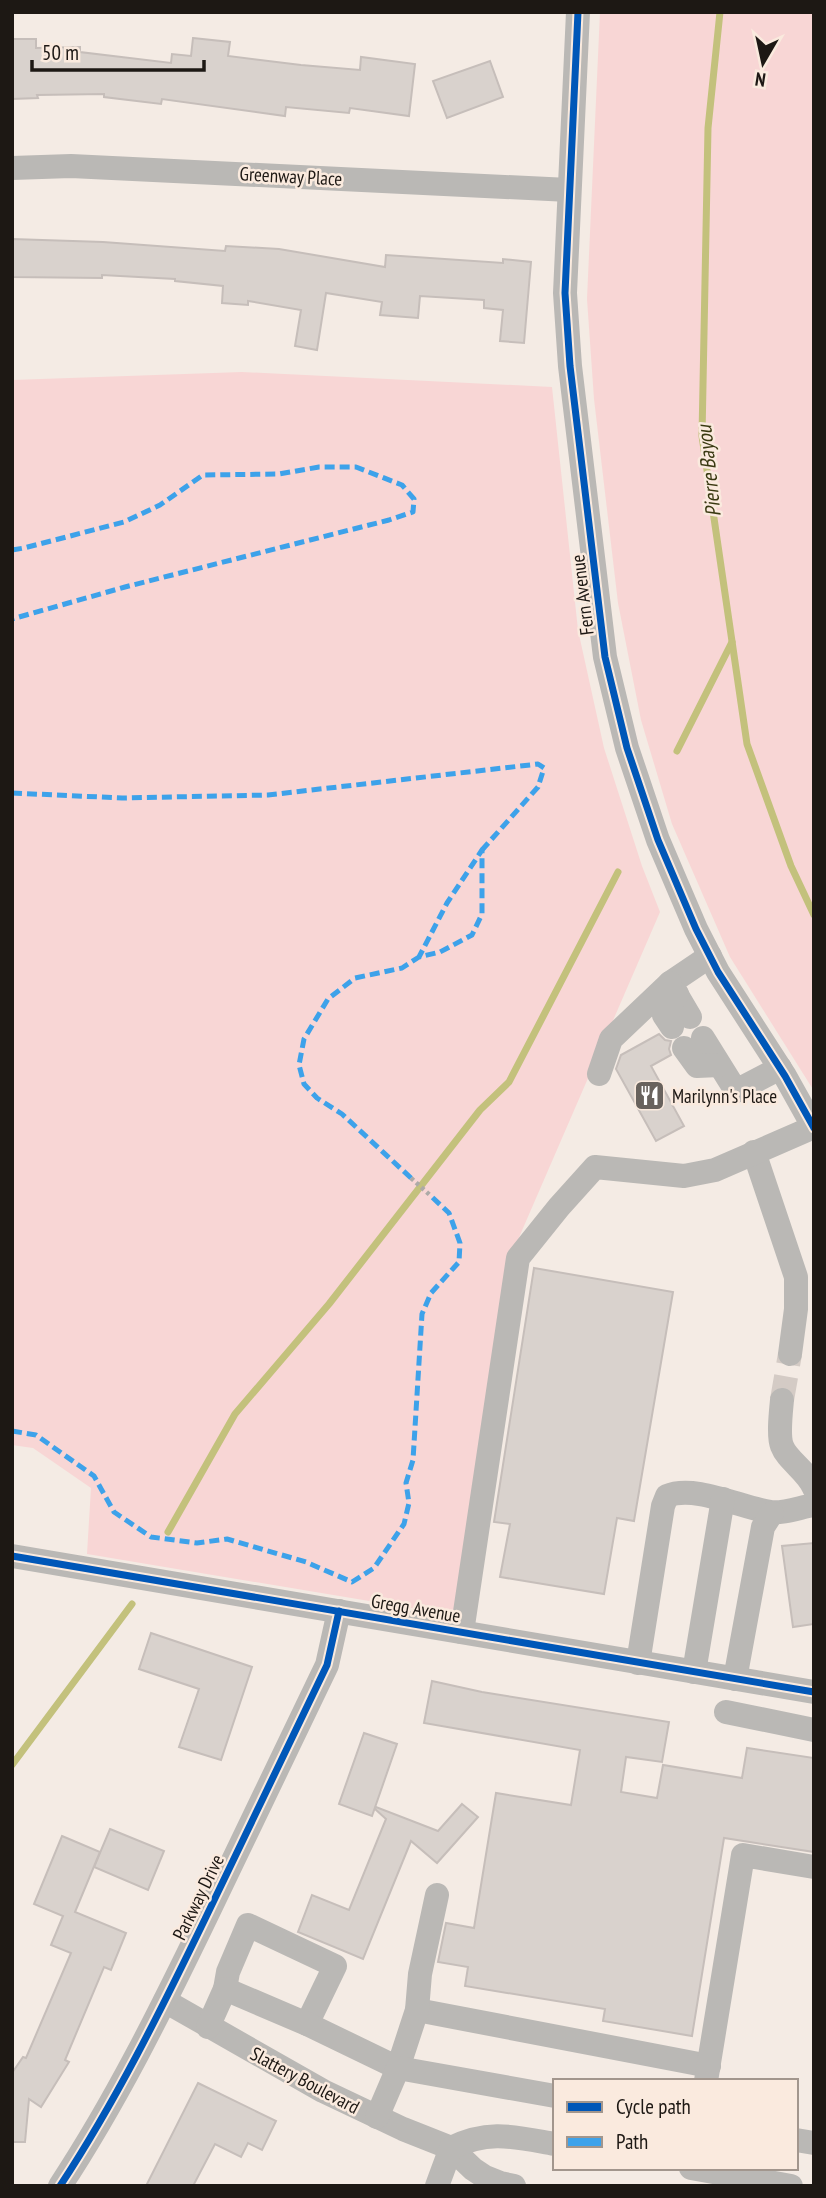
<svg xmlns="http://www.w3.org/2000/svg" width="826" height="2198" font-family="'PT Sans Narrow',sans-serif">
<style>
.green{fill:#f8d6d5}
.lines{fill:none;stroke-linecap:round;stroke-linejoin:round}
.stream{stroke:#c3c17c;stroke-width:7}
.building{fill:#d9d2cd;stroke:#c6beba;stroke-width:2}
.minor-tunnel{stroke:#d4cbc5;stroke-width:24;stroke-dasharray:24 12;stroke-linecap:butt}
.path{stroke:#adaaa7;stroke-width:4.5;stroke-dasharray:3.5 3.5;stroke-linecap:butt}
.minor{stroke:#bab8b5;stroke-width:24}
.quiet{stroke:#3da2ea;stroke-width:5;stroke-dasharray:10 5;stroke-linecap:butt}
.cycleway-casing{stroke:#faeade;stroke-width:11}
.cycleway{stroke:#0057b8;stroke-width:7}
.labels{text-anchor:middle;stroke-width:5;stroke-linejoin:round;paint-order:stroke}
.street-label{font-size:19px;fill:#1d1814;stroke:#faeade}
.poi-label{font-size:19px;fill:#1d1814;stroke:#faeade;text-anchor:start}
.water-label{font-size:21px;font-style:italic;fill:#393911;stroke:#faeade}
</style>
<rect width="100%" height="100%" fill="#f4ebe4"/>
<g class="green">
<polygon points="600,12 814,12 814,1091 730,957 672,824 641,720 618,603 594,399 587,299"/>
<polygon points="242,372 552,387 578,630 604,748 642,866 660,912 514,1249 459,1616 87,1554 91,1488 33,1448 12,1445 12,380"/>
</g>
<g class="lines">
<g class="stream">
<polyline points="720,12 708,128 702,436 747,744 791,866 814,915"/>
<polyline points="677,751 732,642"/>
<polyline points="168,1532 235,1414 329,1304 480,1110 509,1082 618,872"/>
<polyline points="12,1765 132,1604"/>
</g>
</g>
<g class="building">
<polygon points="193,38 230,42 228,56 301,65 360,70 361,57 415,64 409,116 350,108 349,113 286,107 285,116 162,99 161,104 104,97 104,94 37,95 38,98 12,99 12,39 36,39 36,48 80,47 80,52 171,63 172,54 191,56"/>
<polygon points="490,61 503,97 447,118 433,81"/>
<polygon points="12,239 103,242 225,251 226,246 279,249 385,267 386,255 503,263 503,259 531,262 524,343 500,341 503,310 484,308 484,300 420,296 418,318 380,315 382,302 326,293 317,350 295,346 301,310 248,301 248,305 222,303 223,286 175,281 175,279 102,275 102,278 12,277"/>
<polygon points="659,1034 665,1040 671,1041 669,1049 671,1055 651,1066 684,1126 656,1141 616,1069 621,1055"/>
<polygon points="534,1268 673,1292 634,1521 617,1518 604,1594 500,1577 510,1524 494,1522"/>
<polygon points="814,1543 814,1624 793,1627 782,1546"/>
<polygon points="151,1633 252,1667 221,1760 179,1747 199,1689 139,1669"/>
<polygon points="432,1681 482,1692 669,1722 662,1762 626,1757 621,1792 657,1798 663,1765 742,1778 747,1748 814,1758 814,1852 724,1838 692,2036 603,2021 605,2009 465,1986 468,1967 438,1962 446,1923 474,1928 496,1793 571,1805 580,1750 424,1723"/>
<polygon points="364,1733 397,1744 372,1816 339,1804"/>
<polygon points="462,1804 478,1817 437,1863 411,1841 363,1959 298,1932 312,1895 349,1910 386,1819 375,1809 376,1807 438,1831"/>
<polygon points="110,1829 164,1851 148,1890 94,1867"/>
<polygon points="62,1836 100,1852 75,1912 126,1933 111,1970 104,1967 65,2060 69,2062 41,2107 29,2099 25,2142 12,2142 12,2073 23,2057 26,2058 71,1953 51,1945 63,1916 34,1904"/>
<polygon points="198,2083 276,2121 262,2150 248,2143 241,2157 215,2144 193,2186 146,2186"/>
</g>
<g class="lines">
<polyline class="minor-tunnel" points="782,1400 790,1354"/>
<polyline class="path" points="411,1178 431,1196"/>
<g class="minor">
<polyline points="578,12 565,293 570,366 605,657 627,748 658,840 696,929 718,972 785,1076 814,1128"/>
<polyline points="12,168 71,166 569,190"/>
<polyline points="690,1017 670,983 710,956"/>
<polyline points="672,1027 664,1015 677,994"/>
<polyline points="703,1038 736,1091 780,1068"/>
<polyline points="684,1048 697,1066 719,1065"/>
<polyline points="599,1074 611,1039 670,983"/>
<polyline points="754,1152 796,1277 796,1309 790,1354"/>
<path d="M782,1400C781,1411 778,1436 782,1446C787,1460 808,1472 814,1488"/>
<polyline points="12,1556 814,1692"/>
<polyline points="462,1632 518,1258 559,1207 595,1167 684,1176 715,1170 814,1127"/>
<path d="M638,1663L663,1506L667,1496C694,1484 742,1508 770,1512C783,1514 801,1507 814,1505"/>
<polyline points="694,1672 723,1499"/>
<polyline points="735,1679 763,1527 772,1513"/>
<polyline points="726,1712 814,1730"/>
<polyline points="225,1989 228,1972 248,1925 335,1966 307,2024"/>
<polyline points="165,2001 323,2091 403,2129 451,2148 473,2169 485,2177 500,2183 514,2186"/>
<polyline points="417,2010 709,2066"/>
<polyline points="208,2027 225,1989 307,2024 398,2068 417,2010 420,1974 437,1895"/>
<polyline points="706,2081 743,1855 814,1867"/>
<polyline points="377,2117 398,2068 555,2096"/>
<polyline points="796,2140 814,2143"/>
<polyline points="691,2168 791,2186"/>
<path d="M60,2186C116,2101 161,2010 205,1919C246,1834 287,1749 327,1665L339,1611"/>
<path d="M437,2186L451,2148C489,2129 515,2137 555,2144"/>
</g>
<g class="quiet">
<polyline points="12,550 24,548 124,522 160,505 203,475 279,474 319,467 356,467 402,485 414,499 413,512 389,520 125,587 12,619"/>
<polyline points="12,793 122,798 268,795 538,764 544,768 538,787 482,850"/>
<polyline points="411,1178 342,1114 317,1098 304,1084 299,1065 304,1039 328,999 355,978 402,968 419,957 440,952 472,935 482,914 482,850 447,903 419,957"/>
<polyline points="12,1431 36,1435 94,1476 114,1512 151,1537 197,1543 227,1539 306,1562 352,1582 374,1568 404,1524 409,1503 406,1483 413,1460 422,1314 431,1293 459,1262 460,1243 449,1213 431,1196"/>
</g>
<defs>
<g id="cycleway">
<polyline points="578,12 565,293 570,366 605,657 627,748 658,840 696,929 718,972 785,1076 814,1128"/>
<polyline points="12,1556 814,1692"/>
<path d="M60,2186C116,2101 161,2010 205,1919C246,1834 287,1749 327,1665L339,1611"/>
</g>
</defs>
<use href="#cycleway" class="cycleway-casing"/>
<use href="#cycleway" class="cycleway"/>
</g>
<defs>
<symbol id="restaurant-square" viewBox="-11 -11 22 22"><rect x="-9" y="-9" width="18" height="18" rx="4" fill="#68625d" stroke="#faeade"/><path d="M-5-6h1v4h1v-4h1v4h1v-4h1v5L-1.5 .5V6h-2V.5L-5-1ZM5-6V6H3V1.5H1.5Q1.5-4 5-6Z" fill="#fff"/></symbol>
</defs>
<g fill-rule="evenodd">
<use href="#restaurant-square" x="632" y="1078" width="35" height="35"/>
</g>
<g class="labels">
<g class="street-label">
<text transform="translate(291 176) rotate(3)" y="7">Greenway Place</text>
<text transform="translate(582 595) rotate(-97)" y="7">Fern Avenue</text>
<text transform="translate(416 1608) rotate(10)" y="7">Gregg Avenue</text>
<text transform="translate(198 1897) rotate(-64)" y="7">Parkway Drive</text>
<text transform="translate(305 2080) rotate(28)" y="7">Slattery Boulevard</text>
</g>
<g class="poi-label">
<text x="672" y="1103">Marilynn's Place</text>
</g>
<g class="water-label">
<text transform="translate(709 471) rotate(-96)" y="7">Pierre Bayou</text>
</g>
</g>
<rect width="826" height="2198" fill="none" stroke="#1d1814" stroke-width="28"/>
<rect x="553" y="2079" width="245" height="91" fill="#faeade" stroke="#a2968d" stroke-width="2"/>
<rect x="567" y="2102" width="35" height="10" fill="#0057b8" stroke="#a2968d" stroke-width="2"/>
<text x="616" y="2114" font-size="21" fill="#1d1814">Cycle path</text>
<rect x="567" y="2137" width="35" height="10" fill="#3da2ea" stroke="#a2968d" stroke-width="2"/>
<text x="616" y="2149" font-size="21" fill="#1d1814">Path</text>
<g transform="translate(763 63) rotate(189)" stroke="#faeade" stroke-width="5" paint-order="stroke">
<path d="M0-5L12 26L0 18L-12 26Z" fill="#1d1814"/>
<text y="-10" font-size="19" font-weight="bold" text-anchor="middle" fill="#1d1814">N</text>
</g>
<path d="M32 60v10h172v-10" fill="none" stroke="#1d1814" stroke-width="3.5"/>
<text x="42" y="60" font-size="21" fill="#1d1814" stroke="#faeade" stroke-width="5" paint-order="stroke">50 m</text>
</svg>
